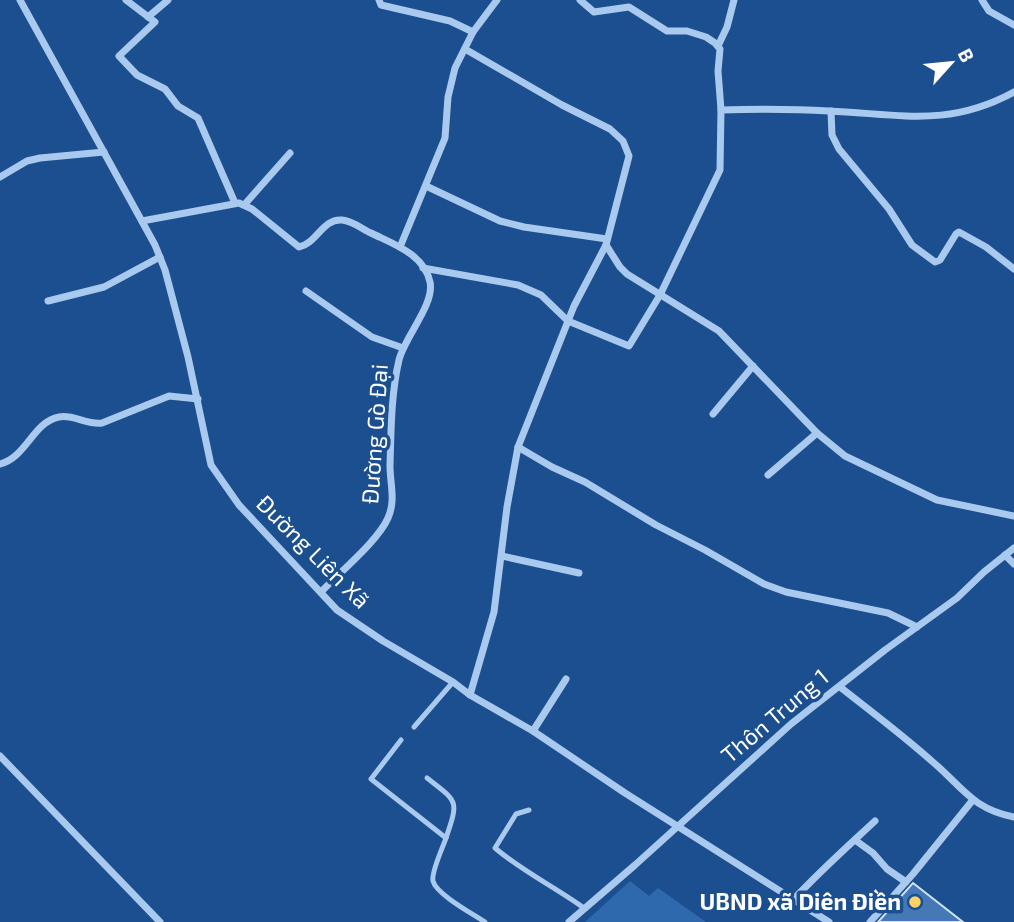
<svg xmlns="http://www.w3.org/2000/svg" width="1014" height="922" font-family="'Exo 2',sans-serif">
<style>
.green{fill:#2e69ad}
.building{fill:#4478b7;stroke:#cfe3fa;stroke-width:2}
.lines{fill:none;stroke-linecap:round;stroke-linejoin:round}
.lane{stroke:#a9c9ee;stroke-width:5}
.street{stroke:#a9c9ee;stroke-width:7}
.poi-dot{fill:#ffd166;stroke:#1b4f8f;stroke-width:2.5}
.labels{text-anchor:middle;stroke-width:7;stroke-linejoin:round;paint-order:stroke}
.street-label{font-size:23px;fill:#fff;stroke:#1b4f8f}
.poi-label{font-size:23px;font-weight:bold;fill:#fff;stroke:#1b4f8f;text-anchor:end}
</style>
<rect width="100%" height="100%" fill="#1b4f8f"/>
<polygon class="green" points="630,881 649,896 658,888 706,922 585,922"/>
<polygon class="building" points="913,883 963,922 878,922"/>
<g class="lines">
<g class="lane">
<polyline points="414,727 453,682"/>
<path d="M401,740L371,779L446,838C443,847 431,872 433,881C436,894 473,914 485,922"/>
<path d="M427,778C458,802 459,800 446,838"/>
<path d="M529,810L516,814L495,848C522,871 555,887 584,908"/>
</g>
<g class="street">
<polyline points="20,0 155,245 165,270 188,357 211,465 239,505 337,610 383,641 453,682 470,695 533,731 625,793 829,922"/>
<polyline points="126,0 155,22 119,56 137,75 165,89 178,106 198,118 235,203"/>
<polyline points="379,0 381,5 450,21 473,32"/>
<polyline points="982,0 989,11 1014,25"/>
<polyline points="148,17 168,0"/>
<polyline points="718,46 727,27 734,0"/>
<polyline points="465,49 562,105 610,129 623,141 629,156 606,245 574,306 518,447 507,507 494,612 470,695"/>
<path d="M721,110C757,109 794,109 829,111C900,114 948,128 1014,92"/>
<polyline points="831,111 832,135 839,149 889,209 912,245 935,262 940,260 956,234 959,232 986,247 1014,269"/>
<polyline points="0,177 27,161 40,158 104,152"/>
<polyline points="426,186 500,221 524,227 607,239"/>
<polyline points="245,204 290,153"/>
<path d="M142,221L239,203L252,209L299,247C316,244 323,218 342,220C353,221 362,229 371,233C393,244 424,254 430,282C435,304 404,338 399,360C391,394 391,431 390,466C390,484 396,500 388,518C378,541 339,573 321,592"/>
<polyline points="606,245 620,267 627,274 719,331 817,433 845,456 937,500 1014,516"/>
<polyline points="400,247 445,138 448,97 455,68 473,32 497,0"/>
<polyline points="423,268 518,285 541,295 568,321 629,346 660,295 720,170 721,110 718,71 720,49 715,43 706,37 687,31 667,31 629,7 594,12 580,0"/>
<polyline points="306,291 372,337 403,348"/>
<polyline points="48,301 104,287 160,257"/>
<polyline points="713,414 753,366"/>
<polyline points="518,447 552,467 585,482 656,525 705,550 764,584 786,592 888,613 917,627"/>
<path d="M0,464C26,458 33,422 59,417C73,414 87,425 102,423L169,396L198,399"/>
<polyline points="768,475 817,433"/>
<polyline points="1005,555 1014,564"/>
<polyline points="502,556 579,573"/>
<path d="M840,687C872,712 904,736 934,763C963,788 973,809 1014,817"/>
<polyline points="533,731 566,679"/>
<polyline points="0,756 160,922"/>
<polyline points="855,840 873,853 887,869 906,882"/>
<path d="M794,899C820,871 847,847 875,821"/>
<polyline points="569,922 635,865 791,724 885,650 957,598 984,572 1014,548"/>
<polyline points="870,922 913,874 972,801"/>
</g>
</g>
<circle class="poi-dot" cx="915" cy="902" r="7"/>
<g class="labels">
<g class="street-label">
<text transform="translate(375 434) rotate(-86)" y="8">Đường Gò Đại</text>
<text transform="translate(313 552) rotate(45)" y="8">Đường Liên Xã</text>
<text transform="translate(775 716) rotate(-40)" y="8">Thôn Trung 1</text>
</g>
<g class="poi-label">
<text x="901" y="910">UBND xã Diên Điền</text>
</g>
</g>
<g transform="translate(951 63) rotate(63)" stroke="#1b4f8f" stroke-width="5" paint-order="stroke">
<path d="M0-5L12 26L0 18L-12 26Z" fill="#ffffff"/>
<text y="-10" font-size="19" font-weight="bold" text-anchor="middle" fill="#ffffff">B</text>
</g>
</svg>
